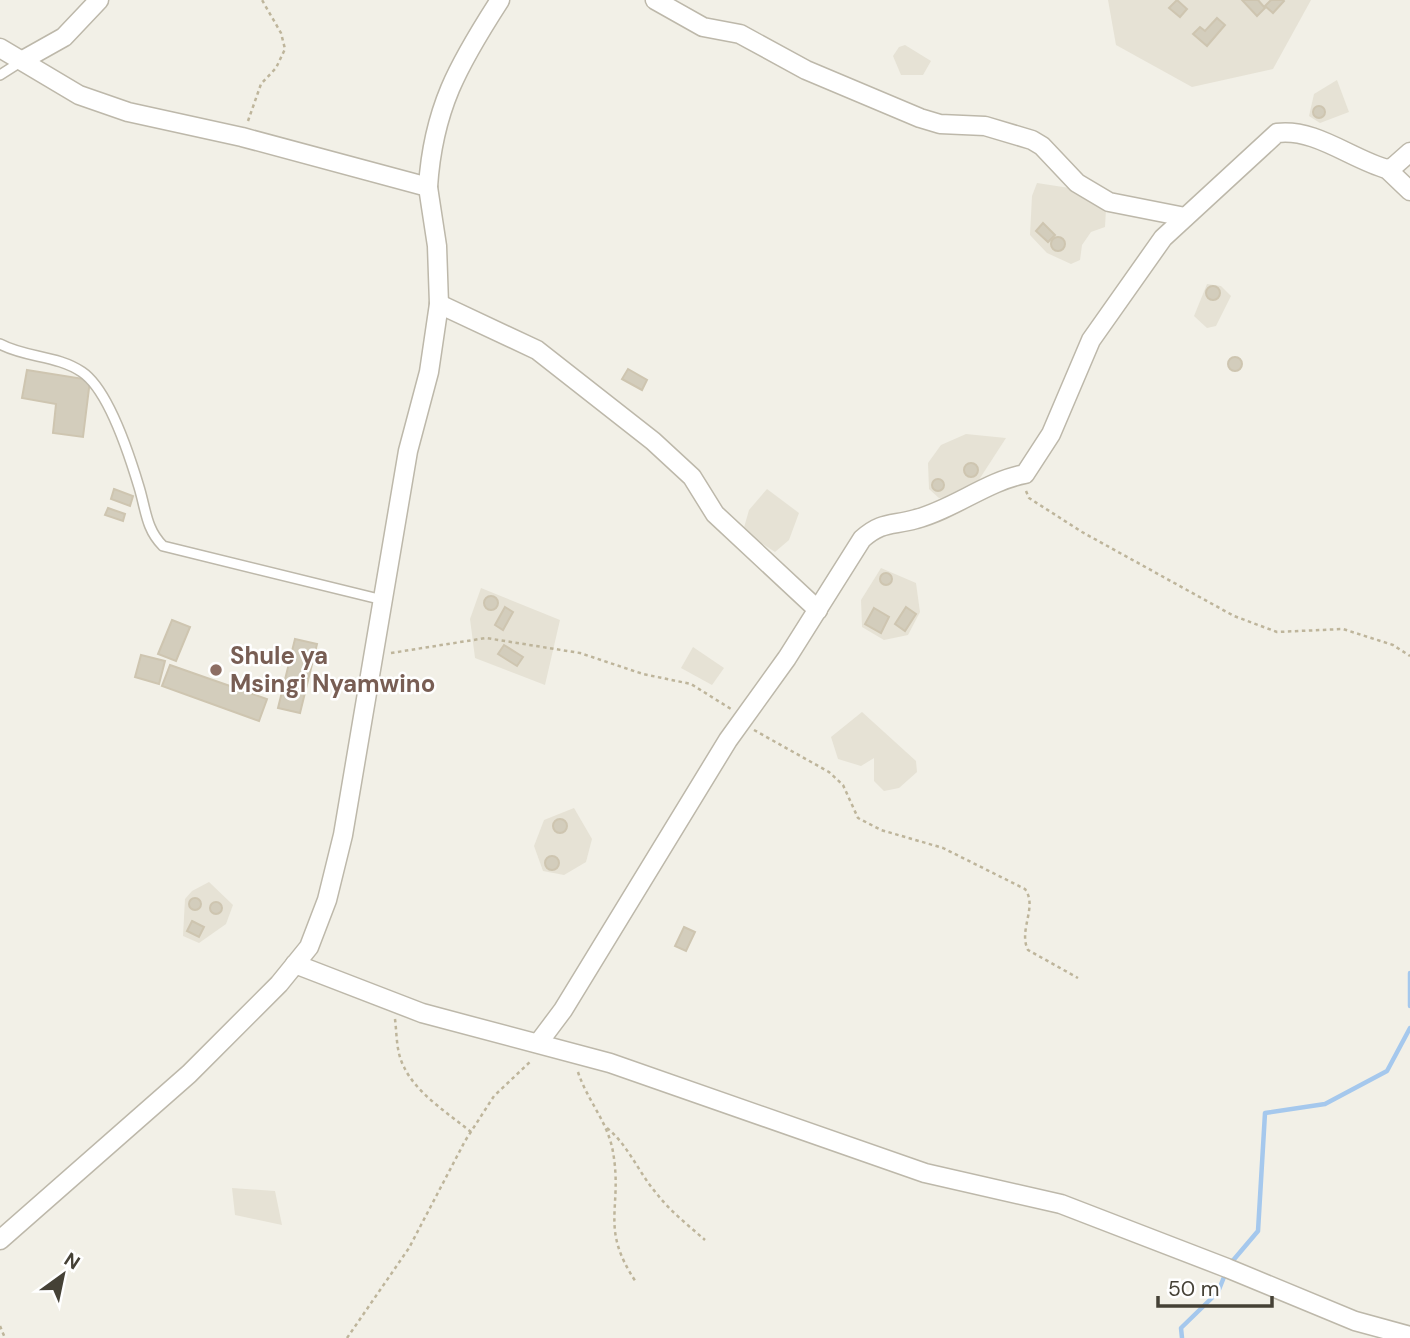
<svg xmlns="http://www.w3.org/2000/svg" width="1410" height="1338" font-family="'DM Sans',sans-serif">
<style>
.residential{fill:#e6e2d5}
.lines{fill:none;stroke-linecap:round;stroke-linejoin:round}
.stream{stroke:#a5c8ed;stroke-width:4.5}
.building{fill:#d3cdbc;stroke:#cec5b0;stroke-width:2}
.service-casing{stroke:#bdb8aa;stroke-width:12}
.minor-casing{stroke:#bdb8aa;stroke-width:21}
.path{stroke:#beb59b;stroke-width:2.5;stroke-dasharray:3.5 3.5;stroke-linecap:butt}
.service{stroke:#fff;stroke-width:9}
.minor{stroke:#fff;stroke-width:18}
.education-dot{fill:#8d6e63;stroke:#fff;stroke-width:2.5}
.labels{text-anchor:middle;stroke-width:5;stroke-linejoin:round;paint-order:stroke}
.education-label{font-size:24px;font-weight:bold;fill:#785e54;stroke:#fff;text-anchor:start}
</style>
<rect width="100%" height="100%" fill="#f2f0e7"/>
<g class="residential">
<polygon points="1108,0 1311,0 1273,69 1192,87 1116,45"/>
<polygon points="905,45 931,61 923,75 901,75 893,56 899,47"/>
<polygon points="1337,80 1349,112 1320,123 1309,116 1314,94"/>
<polygon points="1037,183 1076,189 1106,209 1105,227 1091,232 1082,245 1080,260 1071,264 1047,253 1030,235 1032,196"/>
<polygon points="1207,284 1221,286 1231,296 1216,326 1207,328 1194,316"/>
<polygon points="966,434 1006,438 973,489 966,495 939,498 929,489 928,463 941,445"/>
<polygon points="767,489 799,513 789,540 775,552 743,531 749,510"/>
<polygon points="881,568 916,583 920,612 908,635 884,640 862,627 861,600"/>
<polygon points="481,588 560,620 545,685 475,658 470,619"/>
<polygon points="693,647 724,668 712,685 681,668"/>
<polygon points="862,712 916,761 917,772 899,788 884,791 874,781 874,758 861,766 838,759 831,737"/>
<polygon points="574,808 592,839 586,862 564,875 543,871 534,846 544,820"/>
<polygon points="209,882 233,905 226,924 199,943 183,936 185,899 192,891"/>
<polygon points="232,1188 275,1191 282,1225 235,1215"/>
</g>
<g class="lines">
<g class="stream">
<polyline points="1410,973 1410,1006"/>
<polyline points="1230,1264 1258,1231 1265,1113 1325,1104 1387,1071 1410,1028"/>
<polyline points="1182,1338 1181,1328 1218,1292 1226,1272"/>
</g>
</g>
<g class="building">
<polygon points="1177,0 1187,9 1180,17 1169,8"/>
<polygon points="1242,0 1258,0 1265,8 1257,16"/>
<polygon points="1271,0 1283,0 1284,1 1273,13 1265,6"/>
<polygon points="1217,18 1225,25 1207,46 1193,34 1200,27 1205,31"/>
<circle cx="1319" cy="112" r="6"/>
<polygon points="1043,223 1055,235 1048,242 1036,231"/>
<circle cx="1058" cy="244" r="7"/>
<circle cx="1213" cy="293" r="7"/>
<circle cx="1235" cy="364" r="7"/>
<polygon points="628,369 647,380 642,390 622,379"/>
<polygon points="27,370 90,380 83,437 53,433 56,404 22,398"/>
<circle cx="971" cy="470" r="7"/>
<circle cx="938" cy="485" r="6"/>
<polygon points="114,489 133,496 130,506 111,499"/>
<polygon points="108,508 125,514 123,521 105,515"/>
<circle cx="886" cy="579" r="6"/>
<circle cx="491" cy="603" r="7"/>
<polygon points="505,607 513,612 503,630 495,625"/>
<polygon points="906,607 916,614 905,631 895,624"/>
<polygon points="874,608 889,617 881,633 865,624"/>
<polygon points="172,620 190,627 176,661 158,654"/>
<polygon points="295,639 317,644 300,713 278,708"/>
<polygon points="504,645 523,657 517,666 498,654"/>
<polygon points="141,655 165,661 159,684 135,677"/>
<polygon points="170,665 267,699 259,721 162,686"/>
<circle cx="560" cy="826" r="7"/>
<circle cx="552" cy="863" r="7"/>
<circle cx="195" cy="904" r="6"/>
<circle cx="216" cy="908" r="6"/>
<polygon points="192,921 204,927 199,937 187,931"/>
<polygon points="684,927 695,932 686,951 675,946"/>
</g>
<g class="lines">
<defs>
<g id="service">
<polyline points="0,75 22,61"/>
<path d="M0,344C26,358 57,355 82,372C109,390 130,457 139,487C146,510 146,529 163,546L383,600"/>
</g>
<g id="minor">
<polyline points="655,0 703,27 740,34 806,70 920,118 940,124 985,126 1032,140 1042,146 1077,183 1109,202 1185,217"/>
<polyline points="0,48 79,95 128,112 242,137 428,187 437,246 439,304 429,372 408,451 343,835 327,900 309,947 279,984 189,1074 0,1240"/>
<polyline points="23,60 64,37 99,0"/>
<polyline points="1387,169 1410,191"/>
<path d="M428,187C433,109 458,65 500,0"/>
<polyline points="439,304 537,350 653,441 692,477 715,514 818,610"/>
<polyline points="295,964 422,1013 610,1063 925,1173 1061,1204 1227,1268 1355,1321 1410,1336"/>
<path d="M539,1042L563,1010L728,740L787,658L862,539C882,521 892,526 916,519C954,509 987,481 1025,474L1051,434L1091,340L1163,238L1277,133C1315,128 1351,159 1387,169L1393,167L1410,152"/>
</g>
</defs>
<use href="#service" class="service-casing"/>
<use href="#minor" class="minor-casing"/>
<g class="path">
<polyline points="248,121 261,84 276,68 285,49 281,33 262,0"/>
<polyline points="1026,491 1029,498 1082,532 1234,616 1277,632 1343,629 1393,645 1410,656"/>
<polyline points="391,653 486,638 580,653 643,674 691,684 731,709"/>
<path d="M754,730L829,772L843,785L858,818L881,830L943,848L1025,889C1038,907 1018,930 1028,950L1078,978"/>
<path d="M395,1019C397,1035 396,1052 404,1067C416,1093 449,1114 471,1132"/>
<path d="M578,1072C587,1100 608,1122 613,1152C623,1209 599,1227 636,1282"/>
<path d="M607,1128C629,1146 638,1172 657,1194C670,1211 689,1226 705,1240"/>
<polyline points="0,1326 5,1338"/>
<polyline points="347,1338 409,1248 465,1141 494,1096 532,1060"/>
</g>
<use href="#service" class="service"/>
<use href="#minor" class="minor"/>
</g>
<circle class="education-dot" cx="216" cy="670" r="7"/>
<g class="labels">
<g class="education-label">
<text x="230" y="664">Shule ya<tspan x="230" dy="28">Msingi Nyamwino</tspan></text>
</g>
</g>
<g transform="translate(63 1275) rotate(33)" stroke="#ffffff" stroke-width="5" paint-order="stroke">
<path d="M0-5L12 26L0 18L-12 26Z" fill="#454136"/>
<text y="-10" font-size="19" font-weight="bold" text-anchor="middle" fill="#454136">N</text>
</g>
<path d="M1158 1296v10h114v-10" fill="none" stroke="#454136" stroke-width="3.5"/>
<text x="1168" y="1296" font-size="21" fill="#454136" stroke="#ffffff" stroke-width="5" paint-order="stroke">50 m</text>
</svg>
